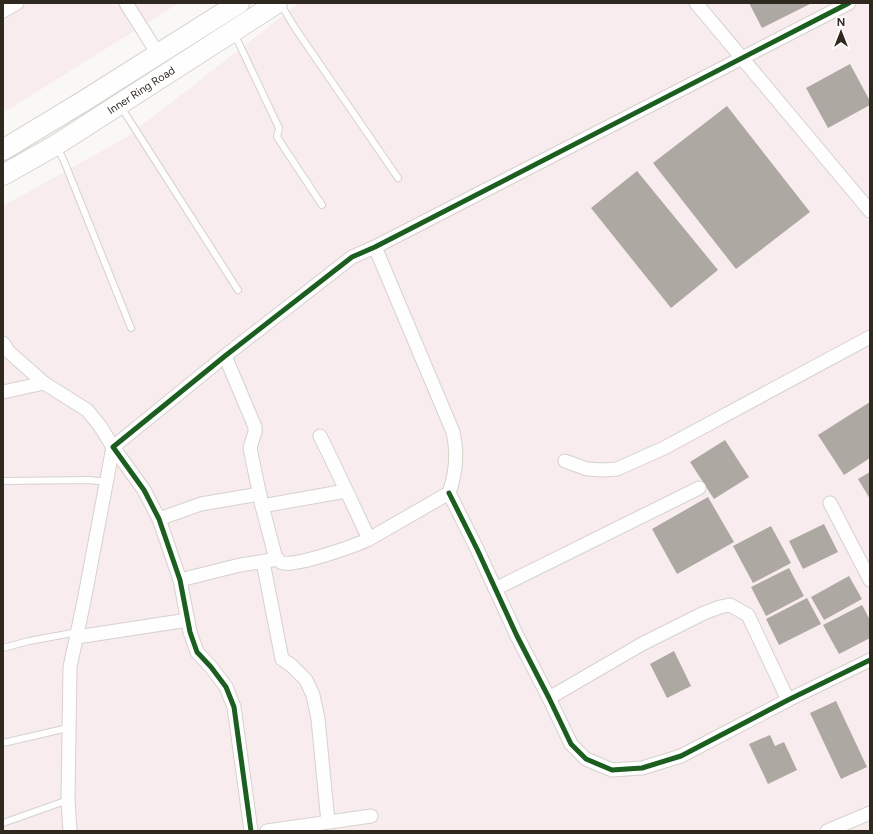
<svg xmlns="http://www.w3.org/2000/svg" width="873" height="834" font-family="Figtree,sans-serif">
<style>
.industrial{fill:#f9ecee}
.building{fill:#ada8a1}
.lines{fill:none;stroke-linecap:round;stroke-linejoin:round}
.lane-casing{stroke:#d6d2cc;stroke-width:8}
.street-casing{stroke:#d6d2cc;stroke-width:15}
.primary-casing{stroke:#d6d2cc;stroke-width:22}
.lane{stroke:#fefefe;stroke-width:6}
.street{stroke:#fefefe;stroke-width:13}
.primary{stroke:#fefefe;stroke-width:20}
.cycleway-casing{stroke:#fff;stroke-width:8}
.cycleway{stroke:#1b5e20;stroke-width:5}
.labels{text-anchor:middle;stroke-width:4;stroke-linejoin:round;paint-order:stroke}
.street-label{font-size:11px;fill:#2e281e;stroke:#fff}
</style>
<rect width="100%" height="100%" fill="#faf8f6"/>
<g class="industrial">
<polygon points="3,3 179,3 3,113"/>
<polygon points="299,3 870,3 870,831 3,831 3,206 127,137"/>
</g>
<g class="building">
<polygon points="749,3 812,3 762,28"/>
<polygon points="850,64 870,101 870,105 828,128 806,88"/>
<polygon points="727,106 810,212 736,269 653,163"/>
<polygon points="637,171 718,270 671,308 591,208"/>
<polygon points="870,402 870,458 844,475 818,435"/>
<polygon points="725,440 749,477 714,499 690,462"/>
<polygon points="870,472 870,499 858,479"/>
<polygon points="708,497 734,542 677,574 652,529"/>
<polygon points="824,524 838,552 803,569 789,541"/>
<polygon points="771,526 791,563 753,583 733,546"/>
<polygon points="789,568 804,596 766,616 751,587"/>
<polygon points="849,576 862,599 824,620 811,597"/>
<polygon points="807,598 821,624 779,645 766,619"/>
<polygon points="862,605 870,620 870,638 839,654 823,625"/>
<polygon points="674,651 691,686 667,698 650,664"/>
<polygon points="836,701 867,767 841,779 810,713"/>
<polygon points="770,735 775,746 784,742 797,770 768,784 749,744"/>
</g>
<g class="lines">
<defs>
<g id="lane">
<polyline points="280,3 295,28 398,178"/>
<polyline points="234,33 279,128 277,137 322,205"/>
<polyline points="121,107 238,290"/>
<polyline points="57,147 64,161 131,328"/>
<polyline points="3,481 90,480 107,482"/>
<polyline points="3,648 29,641 78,632"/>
<polyline points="3,743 68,728"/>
<polyline points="3,823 68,800"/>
</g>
<g id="street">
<polyline points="126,3 158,54"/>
<polyline points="696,3 870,211"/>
<polyline points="3,11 17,3"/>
<polyline points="3,343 8,351 44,383 87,410 100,426 113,447 84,601 70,667 68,800 70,831"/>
<path d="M225,356L255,427V432L250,448L262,506L275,555C277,558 278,562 283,563C297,566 355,546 369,539C353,505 337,470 320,436"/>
<polyline points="3,392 44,383"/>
<polyline points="565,461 587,469 603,470 617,469 664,448 870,337"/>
<polyline points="449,493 477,549 517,636 549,698 571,744 586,759 612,770 642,768 681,756 788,700 870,660"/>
<polyline points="830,503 870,580"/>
<polyline points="262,506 346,491"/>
<polyline points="159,519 201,504 260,494"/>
<path d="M369,539L449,493C456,473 458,453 453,432L375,247"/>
<polyline points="263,562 282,659 291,665 306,680 313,695 318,719 328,822"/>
<polyline points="180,580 240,565 272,560"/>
<polyline points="495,589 699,488"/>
<polyline points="77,637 188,620"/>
<polyline points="549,698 642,644 704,613 720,607 730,605 748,615 788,700"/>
<polyline points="251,831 234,707 226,687 211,667 197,652 190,632 180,580 159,519 144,490 113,447 225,356 352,257 375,247 849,3"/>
<polyline points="267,831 371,816"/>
<polyline points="827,831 870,813"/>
</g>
<g id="primary">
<polyline points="3,150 87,99 239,3"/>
<polyline points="3,175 56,145 277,3"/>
</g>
</defs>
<use href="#lane" class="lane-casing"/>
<use href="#street" class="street-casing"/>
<use href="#primary" class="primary-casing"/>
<use href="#lane" class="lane"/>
<use href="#street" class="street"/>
<use href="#primary" class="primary"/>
<defs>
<g id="cycleway">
<polyline points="449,493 477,549 517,636 549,698 571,744 586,759 612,770 642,768 681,756 788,700 870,660"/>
<polyline points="251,831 234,707 226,687 211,667 197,652 190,632 180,580 159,519 144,490 113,447 225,356 352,257 375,247 849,3"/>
</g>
</defs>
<use href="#cycleway" class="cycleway-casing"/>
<use href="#cycleway" class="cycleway"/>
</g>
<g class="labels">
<g class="street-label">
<text transform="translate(141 90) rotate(-33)" y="4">Inner Ring Road</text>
</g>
</g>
<rect width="873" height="834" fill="none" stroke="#2e281e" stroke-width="8"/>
<g transform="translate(841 32)" stroke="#ffffff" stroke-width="3" paint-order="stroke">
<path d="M0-3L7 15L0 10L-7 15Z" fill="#2e281e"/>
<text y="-6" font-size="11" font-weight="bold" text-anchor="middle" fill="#2e281e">N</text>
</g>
</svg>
